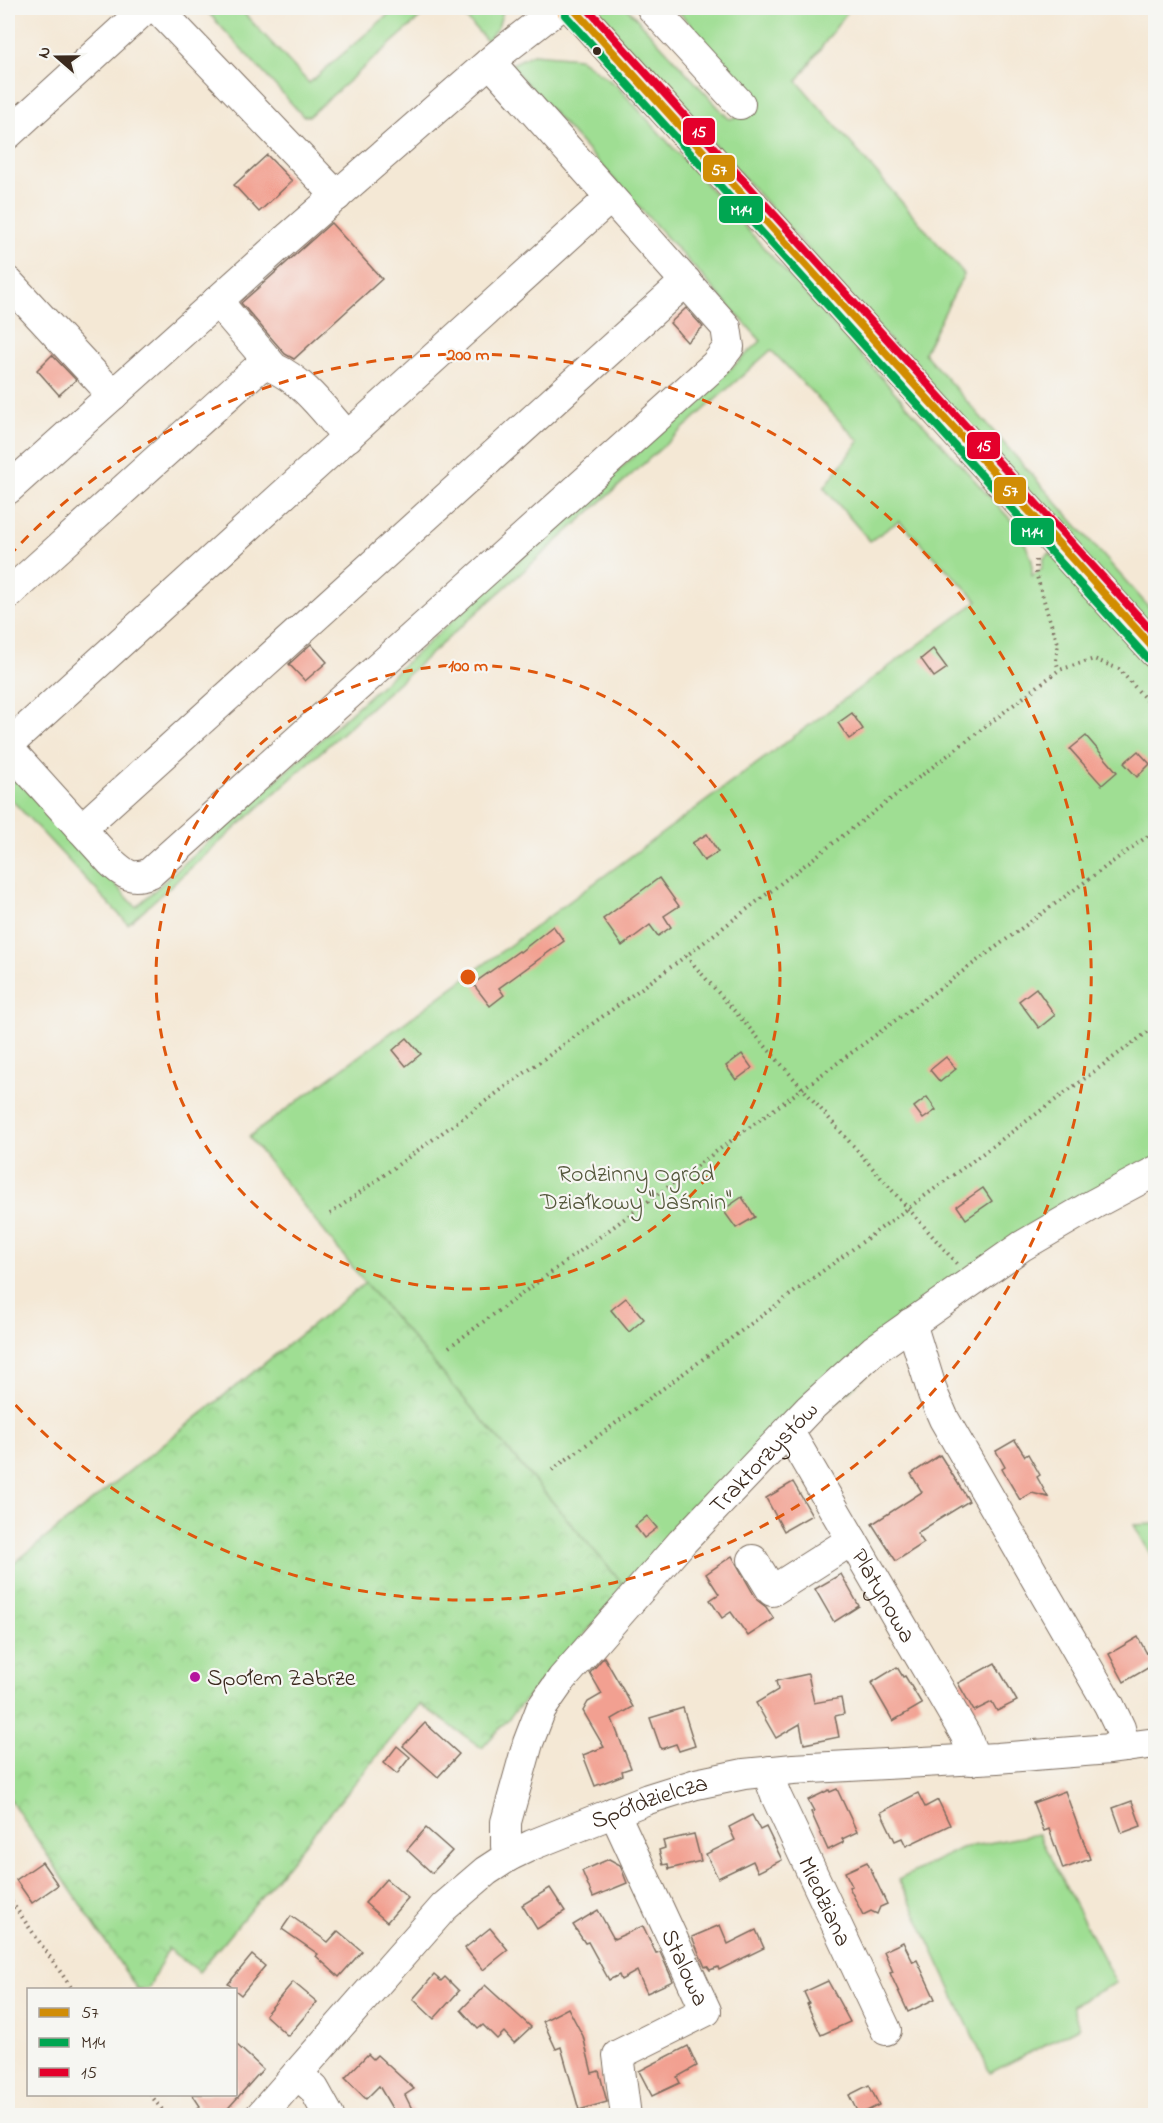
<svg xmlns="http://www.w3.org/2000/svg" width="1163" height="2123" font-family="'Indie Flower',sans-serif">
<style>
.green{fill:#9fde93;stroke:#6d8458;stroke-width:1.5}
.park{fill:url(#park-crowns);stroke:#6d8458;stroke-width:1.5}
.building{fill:#f2a091}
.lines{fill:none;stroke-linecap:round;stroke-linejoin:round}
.minor-casing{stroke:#7c6c5e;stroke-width:32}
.major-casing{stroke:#7c6c5e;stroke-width:35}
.path{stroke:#7c6c5e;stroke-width:4;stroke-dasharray:1.5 4.5;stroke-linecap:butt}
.minor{stroke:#fff;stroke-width:30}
.major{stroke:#f5bf86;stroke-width:33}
.bus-1-casing{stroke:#f6f6f2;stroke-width:12}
.bus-2-casing{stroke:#f6f6f2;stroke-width:12}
.bus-3-casing{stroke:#f6f6f2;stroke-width:12}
.bus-1{stroke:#d18d06;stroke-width:8}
.bus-2{stroke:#00a651;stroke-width:8}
.bus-3{stroke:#e4002b;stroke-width:8}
.ring{fill:none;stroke:#df570d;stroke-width:3;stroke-dasharray:10 8}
.bus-dot{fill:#3b2a1e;stroke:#f6f6f2;stroke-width:2}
.poi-dot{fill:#b5179e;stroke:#f6f6f2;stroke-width:2}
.labels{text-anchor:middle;stroke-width:4.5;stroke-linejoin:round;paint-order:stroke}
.park-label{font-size:24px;fill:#54573b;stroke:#f6f6f2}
.street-label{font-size:24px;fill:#3b2a1e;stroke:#f6f6f2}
.poi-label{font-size:24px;fill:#3b2a1e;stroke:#f6f6f2;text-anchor:start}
.centre{fill:#df570d;stroke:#f6f6f2;stroke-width:3}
.ring-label{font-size:18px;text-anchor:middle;font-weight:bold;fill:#df570d;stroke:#f6f6f2;stroke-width:4.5;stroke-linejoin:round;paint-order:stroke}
.line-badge{stroke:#f6f6f2;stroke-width:2}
.badge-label{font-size:16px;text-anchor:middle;font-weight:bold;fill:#fff}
</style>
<defs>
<pattern id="park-crowns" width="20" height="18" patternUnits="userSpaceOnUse" patternTransform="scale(1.5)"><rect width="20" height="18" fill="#9fde93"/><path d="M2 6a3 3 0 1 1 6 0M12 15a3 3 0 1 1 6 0" fill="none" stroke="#8abf7e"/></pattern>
</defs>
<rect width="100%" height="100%" fill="#f6f6f2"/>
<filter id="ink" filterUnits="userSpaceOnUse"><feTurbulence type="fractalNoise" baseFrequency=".0167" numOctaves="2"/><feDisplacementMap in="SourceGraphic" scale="12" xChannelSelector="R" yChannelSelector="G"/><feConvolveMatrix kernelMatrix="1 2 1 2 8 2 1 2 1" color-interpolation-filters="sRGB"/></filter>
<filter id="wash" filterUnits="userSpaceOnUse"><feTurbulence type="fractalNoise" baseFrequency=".008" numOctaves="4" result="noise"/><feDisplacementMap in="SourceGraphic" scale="24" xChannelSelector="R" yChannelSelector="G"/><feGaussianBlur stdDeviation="1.35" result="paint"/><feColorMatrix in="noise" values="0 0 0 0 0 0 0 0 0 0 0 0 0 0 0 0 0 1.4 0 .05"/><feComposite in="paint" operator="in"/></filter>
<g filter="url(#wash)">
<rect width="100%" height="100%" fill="#f4e8d5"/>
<g class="green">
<polygon points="204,8 239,8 309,83 396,8 431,8 309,116 303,116"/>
<polygon points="457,8 504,8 498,27 487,41"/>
<polygon points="591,8 627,8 729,119 752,114 760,100 675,8 850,8 797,81 964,274 924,353 1155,614 1155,635"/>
<polygon points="533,54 579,58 617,86 1019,529 1032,560 1032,576 1042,568 1044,558 1050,553 1155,671 1155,1159 1047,1216 626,1588 365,1283 249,1137 978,601 899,521 870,541 824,488 859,441 771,350 128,924 8,796 8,768 136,907 761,341 510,65"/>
<polygon points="1155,1524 1156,1524 1155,1562 1134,1525"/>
<polygon points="1038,1834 1116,1983 1072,2005 1079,2027 990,2073 908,1897 898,1880 961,1848"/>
</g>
<polygon class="park" points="365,1283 626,1588 482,1748 420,1704 199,1972 168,1949 148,1989 137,1989 8,1796 8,1568"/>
<g id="blocks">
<g class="building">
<polygon points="267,155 292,181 259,212 234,185"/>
<polygon points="331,223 382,279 294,359 285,354 241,303"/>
<polygon points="686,308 703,327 687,342 670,323"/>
<polygon points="52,355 76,380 59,395 37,370"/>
<polygon points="311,644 327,662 305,681 289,664"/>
<polygon points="933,649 947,668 934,677 921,659"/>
<polygon points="852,713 863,729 849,739 838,723"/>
<polygon points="1086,736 1117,772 1102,785 1070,749"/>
<polygon points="1138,751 1150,764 1137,777 1124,763"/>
<polygon points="707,834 718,852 704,861 692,843"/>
<polygon points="659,878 679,906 664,916 671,927 658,936 650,925 622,946 603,919"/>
<polygon points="553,926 564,941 499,988 504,995 490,1006 473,984 519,951 520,952"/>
<polygon points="1036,988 1055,1015 1039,1028 1019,1001"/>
<polygon points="407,1038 421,1054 406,1066 393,1050"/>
<polygon points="742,1054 752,1068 736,1080 726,1066"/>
<polygon points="946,1057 956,1069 940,1082 930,1070"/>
<polygon points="927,1097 936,1110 923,1119 914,1107"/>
<polygon points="983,1188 992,1201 966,1219 957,1206"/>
<polygon points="742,1197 755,1217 736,1228 723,1210"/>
<polygon points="626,1298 644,1319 629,1332 611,1310"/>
<polygon points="1015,1440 1025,1456 1028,1454 1040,1475 1037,1477 1048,1497 1032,1493 1020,1500 1007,1478 1002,1469 1005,1467 996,1451"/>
<polygon points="940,1455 969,1501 917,1533 924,1543 896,1561 872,1524 922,1492 911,1474"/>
<polygon points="793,1482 812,1515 784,1531 766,1498"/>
<polygon points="647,1516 657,1528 644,1538 635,1526"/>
<polygon points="732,1556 757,1600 766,1607 774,1619 748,1636 731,1612 722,1618 710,1600 719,1594 706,1574"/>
<polygon points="841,1574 859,1606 834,1622 815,1589"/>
<polygon points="1138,1637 1153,1665 1124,1682 1109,1654"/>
<polygon points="604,1657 633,1707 612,1719 631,1768 622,1771 623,1775 595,1786 583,1755 604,1747 583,1711 588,1702 602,1694 590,1673"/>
<polygon points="995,1663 1017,1701 997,1711 992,1702 974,1711 958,1683"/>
<polygon points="897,1667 903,1677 905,1676 922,1704 893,1721 871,1683"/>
<polygon points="808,1674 814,1703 841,1698 844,1714 835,1716 839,1737 804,1744 800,1724 776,1738 756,1703 778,1690 776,1681"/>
<polygon points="683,1708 695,1746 679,1751 676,1744 661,1749 650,1718"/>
<polygon points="425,1723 459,1754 438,1777 403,1746"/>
<polygon points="397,1746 410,1757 397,1774 384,1763"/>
<polygon points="837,1789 857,1832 842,1839 844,1842 828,1850 811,1812 814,1811 808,1800 829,1790 830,1792"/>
<polygon points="1065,1791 1090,1859 1063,1869 1049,1829 1044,1831 1033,1803"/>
<polygon points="918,1793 925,1807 938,1800 950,1825 906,1846 902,1838 895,1841 881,1812"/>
<polygon points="1132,1801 1141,1826 1122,1833 1113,1808"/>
<polygon points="752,1815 760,1830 766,1827 782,1860 758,1872 753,1861 718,1878 706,1854 735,1840 729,1827"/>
<polygon points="426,1828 452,1851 432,1873 407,1850"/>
<polygon points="694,1834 701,1861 669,1869 668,1864 663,1865 659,1850 665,1848 663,1841"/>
<polygon points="609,1859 620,1865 627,1883 593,1897 582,1871"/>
<polygon points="42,1862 58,1885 32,1903 16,1880"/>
<polygon points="867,1862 887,1904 880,1907 877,1914 871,1911 863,1915 849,1887 852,1886 845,1872"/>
<polygon points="386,1879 408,1898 387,1922 365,1903"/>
<polygon points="550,1888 565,1911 537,1929 522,1905"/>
<polygon points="598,1910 614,1939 643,1926 656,1953 660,1952 673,1981 647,1993 637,1971 621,1980 619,1975 609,1980 588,1942 585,1943 573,1925"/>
<polygon points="291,1916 328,1942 338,1931 362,1951 339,1977 316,1956 318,1954 282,1929"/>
<polygon points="720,1925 728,1944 756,1930 764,1948 719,1970 718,1967 710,1970 707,1966 705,1967 692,1937"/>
<polygon points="490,1928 508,1950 483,1970 465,1948"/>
<polygon points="903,1942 913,1962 917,1960 935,1999 908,2012 890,1973 893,1972 884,1951"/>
<polygon points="252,1955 265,1966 241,1995 228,1984"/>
<polygon points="434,1975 441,1981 445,1977 459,1991 434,2019 413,1999"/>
<polygon points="828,1981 850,2022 821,2035 807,2004 809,2003 804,1992"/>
<polygon points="293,1982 317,2002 288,2036 265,2015"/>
<polygon points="485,1985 531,2027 514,2043 504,2032 497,2039 483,2025 478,2029 461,2010"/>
<polygon points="568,2008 583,2036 592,2073 599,2071 607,2102 579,2110 561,2047 556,2049 543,2021"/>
<polygon points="236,2044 263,2069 222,2115 189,2115 200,2106 192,2094 236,2094"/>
<polygon points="688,2046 697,2066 677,2077 680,2083 652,2096 639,2071"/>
<polygon points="368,2054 373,2059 377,2055 414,2089 405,2095 415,2115 396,2115 379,2086 366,2099 345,2078"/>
<polygon points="869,2085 879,2105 859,2115 849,2095"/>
</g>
</g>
</g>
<g filter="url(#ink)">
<use href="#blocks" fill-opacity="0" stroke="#7c6c5e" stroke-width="1.5"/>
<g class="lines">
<defs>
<g id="minor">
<polyline points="157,8 337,196"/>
<polyline points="652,8 740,104"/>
<polyline points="8,134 146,8"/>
<polyline points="8,282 113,395"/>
<path d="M217,301L274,368C305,382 325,412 348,437"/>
<polyline points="8,489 273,251 499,54 558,8"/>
<polyline points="8,594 267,360"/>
<polyline points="8,745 610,198"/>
<path d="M8,748L111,862C126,875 131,880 150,873L715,365L729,347L726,327L490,62"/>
<polyline points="81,829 686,281"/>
<polyline points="911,1323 933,1394 944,1419 1109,1705 1120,1728 1125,1747"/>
<path id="s1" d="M789,1432L965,1734L972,1752V1760"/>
<polyline points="753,1560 772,1591 852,1540"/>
<path id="s2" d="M770,1771L772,1785L776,1796L886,2030"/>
<path id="s3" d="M614,1812L706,2011L618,2055L626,2116"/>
<path id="s4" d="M509,1856L506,1846V1822L528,1743L541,1709L562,1679L682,1542L809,1409L874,1350L1022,1246L1094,1204L1156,1171"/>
<polyline points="297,2074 314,2089 329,2116"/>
<path id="s5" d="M260,2116L444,1907L486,1871L509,1856L532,1845L648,1799L696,1784L744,1774L793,1769L997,1758L1110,1749L1156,1743"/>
</g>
<polyline id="major" points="573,8 1156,652"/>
</defs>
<use href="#minor" class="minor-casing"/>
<use href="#major" class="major-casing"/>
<g class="path">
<polyline points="1036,560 1036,573 1049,618 1058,643 1056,661 1059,670"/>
<polyline points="686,956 957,1264"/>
<polyline points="330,1214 686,956 1059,670 1094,659 1119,669 1156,711"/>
<polyline points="449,1347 1156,830"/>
<polyline points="552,1470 1156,1026"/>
<polyline points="8,1897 73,1990"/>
<polyline points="150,2094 167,2116"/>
</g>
<use href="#minor" class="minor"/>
<use href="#major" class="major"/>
<defs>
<polyline id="bus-1" points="573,8 1156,651"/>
<polyline id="bus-2" points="565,15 1148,659"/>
<polyline id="bus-3" points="587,8 1156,636"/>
</defs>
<use href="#bus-1" class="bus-1-casing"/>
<use href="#bus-2" class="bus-2-casing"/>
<use href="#bus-3" class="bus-3-casing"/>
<use href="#bus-1" class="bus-1"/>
<use href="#bus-2" class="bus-2"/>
<use href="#bus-3" class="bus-3"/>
</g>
</g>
<g class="ring">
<circle cx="468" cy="977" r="312"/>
<path d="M9 556A623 623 0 1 1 9 1398"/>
</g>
<circle class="bus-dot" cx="597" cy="51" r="5"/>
<circle class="poi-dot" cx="195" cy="1677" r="6"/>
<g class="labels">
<g class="park-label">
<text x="636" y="1181">Rodzinny Ogród<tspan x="636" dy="28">Działkowy "Jaśmin"</tspan></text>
</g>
<g class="street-label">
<text dy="8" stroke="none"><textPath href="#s4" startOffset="489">Traktorzystów</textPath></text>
<text dy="8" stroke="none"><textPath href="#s1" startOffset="189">Platynowa</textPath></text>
<text dy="8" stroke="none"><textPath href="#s5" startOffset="512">Spółdzielcza</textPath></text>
<text dy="8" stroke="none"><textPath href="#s2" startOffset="142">Miedziana</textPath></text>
<text dy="8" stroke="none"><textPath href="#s3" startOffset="171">Stalowa</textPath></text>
</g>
<g class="poi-label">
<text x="207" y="1685">Społem Zabrze</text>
</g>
</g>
<circle cx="468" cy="977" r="9" class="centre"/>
<g class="ring-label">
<text x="468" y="360">200 m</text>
<text x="468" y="671">100 m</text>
</g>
<g class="line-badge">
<rect x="682" y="117" width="34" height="29" rx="6" fill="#e4002b"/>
<rect x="702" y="154" width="34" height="29" rx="6" fill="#d18d06"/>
<rect x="718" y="195" width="46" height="29" rx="6" fill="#00a651"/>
<rect x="966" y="431" width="35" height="29" rx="6" fill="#e4002b"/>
<rect x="993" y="476" width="34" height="29" rx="6" fill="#d18d06"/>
<rect x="1010" y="517" width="45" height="29" rx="6" fill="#00a651"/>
</g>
<g class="badge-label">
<text x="699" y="137">15</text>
<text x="719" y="175">57</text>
<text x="741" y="215">M14</text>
<text x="984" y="451">15</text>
<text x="1010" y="496">57</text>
<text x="1032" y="537">M14</text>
</g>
<rect width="1163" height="2123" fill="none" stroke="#f6f6f2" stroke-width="30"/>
<rect x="27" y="1988" width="210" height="108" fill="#f6f6f2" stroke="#aba49d" stroke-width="1.5"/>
<rect x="39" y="2008" width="30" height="9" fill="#d18d06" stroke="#aba49d" stroke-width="1.5"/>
<text x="81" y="2018" font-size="18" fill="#3b2a1e">57</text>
<rect x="39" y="2038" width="30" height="9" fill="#00a651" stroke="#aba49d" stroke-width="1.5"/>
<text x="81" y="2048" font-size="18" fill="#3b2a1e">M14</text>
<rect x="39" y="2068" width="30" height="9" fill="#e4002b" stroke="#aba49d" stroke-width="1.5"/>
<text x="81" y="2078" font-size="18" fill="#3b2a1e">15</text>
<g transform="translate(57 57) rotate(290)" stroke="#f6f6f2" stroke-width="4.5" paint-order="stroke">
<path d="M0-4.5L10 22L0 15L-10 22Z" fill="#3b2a1e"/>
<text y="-9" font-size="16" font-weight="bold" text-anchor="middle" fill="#3b2a1e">N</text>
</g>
</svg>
